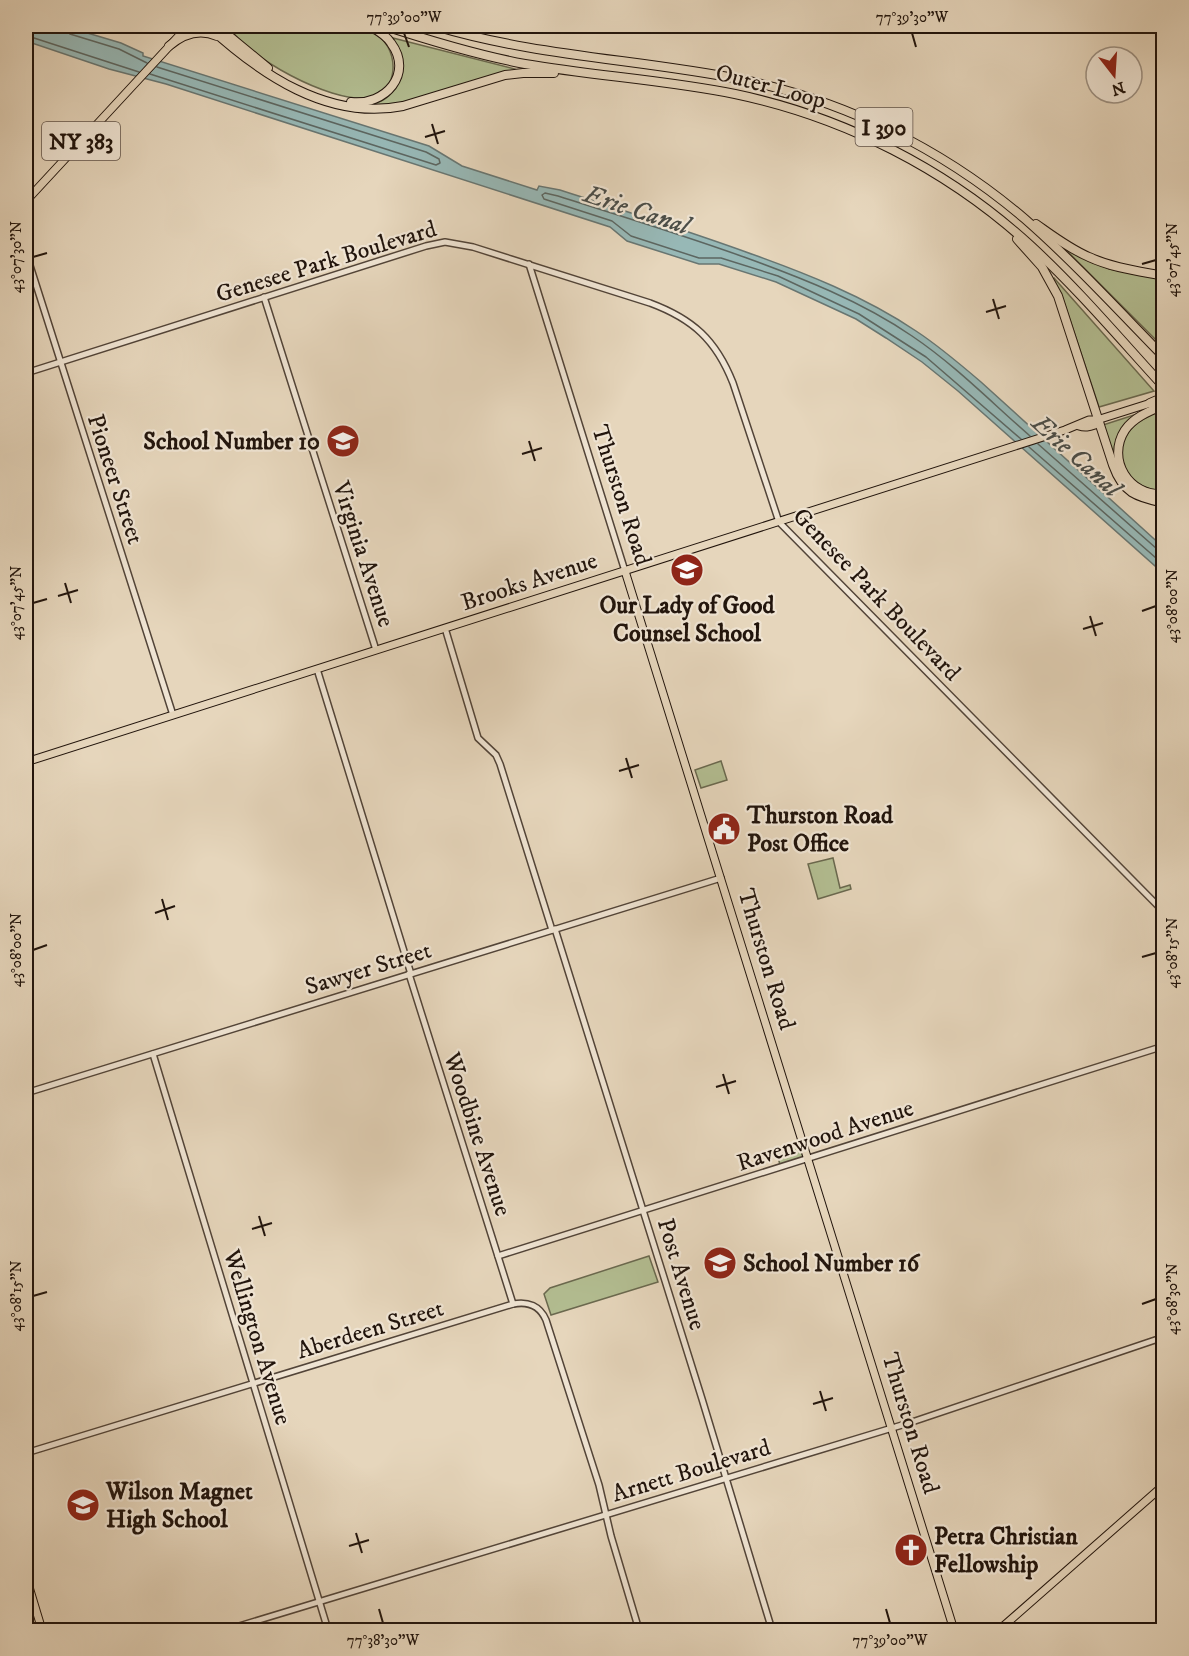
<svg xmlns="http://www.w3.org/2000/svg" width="1189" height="1656" font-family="'IM FELL DW Pica',serif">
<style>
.green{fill:#b3be92;stroke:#6a694f;stroke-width:1.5}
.water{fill:#97b8b6;stroke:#687672;stroke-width:1.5}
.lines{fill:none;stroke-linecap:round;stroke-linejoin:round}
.shore{stroke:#5c6661;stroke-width:1.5}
.minor-casing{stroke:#524438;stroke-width:8}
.major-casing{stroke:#21140c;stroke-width:9}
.highway-casing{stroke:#21140c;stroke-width:10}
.minor{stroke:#efe4d3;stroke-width:5}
.major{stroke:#e6d6bc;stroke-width:7}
.highway{stroke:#e6d6bc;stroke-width:8}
.ticks{fill:none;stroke:#21140c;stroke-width:2}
.labels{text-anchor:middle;stroke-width:4.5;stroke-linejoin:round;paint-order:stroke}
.shield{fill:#efe4d3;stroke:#5f5248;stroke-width:1.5}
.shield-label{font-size:22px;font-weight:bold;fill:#21140c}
.street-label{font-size:24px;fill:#21140c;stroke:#efe4d3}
.poi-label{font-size:24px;font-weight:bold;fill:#21140c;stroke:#efe4d3;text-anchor:start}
.water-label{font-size:26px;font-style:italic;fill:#4a4d48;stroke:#efe4d3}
.neatline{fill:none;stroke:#21140c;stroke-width:2}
.ticks-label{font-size:15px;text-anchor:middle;fill:#21140c}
</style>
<rect width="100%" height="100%" fill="#e6d6bc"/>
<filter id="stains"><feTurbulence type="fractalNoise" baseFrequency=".00333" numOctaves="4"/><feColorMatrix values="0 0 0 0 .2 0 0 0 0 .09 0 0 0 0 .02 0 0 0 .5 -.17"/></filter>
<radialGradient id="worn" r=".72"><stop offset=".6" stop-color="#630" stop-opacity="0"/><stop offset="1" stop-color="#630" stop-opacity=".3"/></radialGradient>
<g class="green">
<path d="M228,26H355C365,29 376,33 383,40C400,59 396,95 367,98C329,102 248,58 228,26Z"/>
<path d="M393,38L515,69V71C467,85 417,106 367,106C408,97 396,70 391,39Z"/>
<polygon points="1063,247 1109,269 1163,278 1163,347"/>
<polygon points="1054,278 1154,391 1099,407 1062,296 1052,280"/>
<path d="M1163,410V490C1133,493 1109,459 1128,433C1135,422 1151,414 1163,410Z"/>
<path d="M1137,414C1126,427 1116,434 1116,452L1112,453L1103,425Z"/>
<polygon points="721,761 727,780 701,788 695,770"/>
<polygon points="833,858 840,888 850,885 851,889 818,899 808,864"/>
<polygon points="798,1142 800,1143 803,1158 780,1165 776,1149"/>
<polygon points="649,1256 658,1282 551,1315 544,1294 550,1288"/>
</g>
<path class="water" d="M26,26H64L121,43L143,53V56L429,146L462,166L537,190L539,186L560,190C622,210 685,230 746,252C805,273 864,296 916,331C939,346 960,364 981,382L1163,547V573L958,391L922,362L886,338L856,319L776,282L719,264H699L627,241L610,227L166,84L109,69L32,43L26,44Z"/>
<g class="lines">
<g class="shore">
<polyline points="66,26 67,30 70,34 119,49 147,63"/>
<polyline points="26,38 34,38 139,72"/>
<polyline points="150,74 436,165 440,163 439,159 426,152 157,67"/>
<path d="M1021,439L926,357L859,314L778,276L721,258H699L631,236L612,221L544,199L542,195L545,193L558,196C621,216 683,235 744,257C802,278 861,301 912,336C955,365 991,402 1030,436"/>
<polyline points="1038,444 1157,549 1164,551"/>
<polyline points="1029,447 1164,565"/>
</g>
<defs>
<g id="minor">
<polyline points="26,253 173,715"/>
<polyline points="529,264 625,571"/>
<polyline points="264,297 376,650"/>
<path d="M26,373L426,246L445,242L473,247L650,303C693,319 716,340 733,383L779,522L1164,912"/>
<polyline points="445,628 478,738 496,755 500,764 552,930"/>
<polyline points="317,669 411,974"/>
<polyline points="555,929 702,1399 772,1630"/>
<polyline points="409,974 513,1304"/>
<polyline points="153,1054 328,1630"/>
<polyline points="26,1093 721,878"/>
<polyline points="498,1256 1164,1046"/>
<path d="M26,1453L513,1304C528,1301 540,1306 546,1320L599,1485L611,1536L639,1630"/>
<polyline points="226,1630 912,1422 1164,1337"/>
</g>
<g id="major">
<polyline points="26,201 188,26"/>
<path d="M1079,426C1085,428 1089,427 1095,425L1097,420"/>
<polyline points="625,571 954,1630"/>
<polyline points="26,762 1065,430 1089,420 1097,420 1154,402"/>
<polyline points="26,1577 42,1630"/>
<polyline points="999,1630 1164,1485"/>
</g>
<g id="highway">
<path d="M208,26C260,74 328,121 403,106L505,75L523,73H554"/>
<polyline points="217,26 268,68"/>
<path d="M385,26C431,41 477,55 525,64C595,76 666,80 735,94C845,117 948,170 1030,245C1078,289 1120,339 1164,387"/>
<path d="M435,26C534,56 637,59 739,79C844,100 943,149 1025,219C1074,262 1118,310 1164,357"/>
<path d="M169,46C183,34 199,28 217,36"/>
<path d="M351,102C385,106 414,74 391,43C386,35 377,30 370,26"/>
<path d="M1036,224C1053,236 1070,249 1089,257C1113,268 1138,271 1164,276"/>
<path d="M1017,239L1042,267L1058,296L1113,465C1123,493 1136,497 1164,503"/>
<polyline points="1150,403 1164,397"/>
<path d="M1164,405C1150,411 1134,417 1125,430C1106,459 1129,497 1164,494"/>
</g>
</defs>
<use href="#minor" class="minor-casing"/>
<use href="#major" class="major-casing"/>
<use href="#highway" class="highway-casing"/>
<use href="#minor" class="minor"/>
<use href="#major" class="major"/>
<use href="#highway" class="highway"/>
</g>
<path class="ticks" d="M404,33L409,47M912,33L916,47M432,124L438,144M425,137L445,131M33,257L47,253M1142,264L1156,260M993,299L999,319M986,312L1006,306M529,441L535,461M522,454L542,448M65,583L71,603M58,596L78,590M33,603L47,599M1142,611L1156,606M1090,616L1096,636M1083,629L1103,623M626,758L632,778M619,771L639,765M162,899L168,920M155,913L175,906M33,950L47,945M1142,957L1156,953M723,1074L729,1094M716,1087L736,1081M259,1216L265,1236M252,1229L272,1223M33,1296L47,1292M1142,1304L1156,1299M820,1391L826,1411M813,1404L833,1398M356,1533L362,1553M349,1546L369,1540M379,1609L383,1623M886,1609L890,1623"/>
<defs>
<symbol id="school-disc" viewBox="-11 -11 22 22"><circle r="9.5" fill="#8f2418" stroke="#efe4d3"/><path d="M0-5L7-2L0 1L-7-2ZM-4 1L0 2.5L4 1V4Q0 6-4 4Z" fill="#fff"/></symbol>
<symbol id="civic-disc" viewBox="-11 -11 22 22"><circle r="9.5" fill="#8f2418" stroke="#efe4d3"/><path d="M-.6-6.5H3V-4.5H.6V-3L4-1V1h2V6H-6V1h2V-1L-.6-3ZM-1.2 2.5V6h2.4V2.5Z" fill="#fff"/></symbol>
<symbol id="church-disc" viewBox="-11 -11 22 22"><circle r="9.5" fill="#8f2418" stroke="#efe4d3"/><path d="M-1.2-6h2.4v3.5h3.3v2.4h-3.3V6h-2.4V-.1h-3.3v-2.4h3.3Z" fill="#fff"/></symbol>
</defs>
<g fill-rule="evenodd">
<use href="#school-disc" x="324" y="422" width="38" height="38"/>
<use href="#school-disc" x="668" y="551" width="38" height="38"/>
<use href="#civic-disc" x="705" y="810" width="38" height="38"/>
<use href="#school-disc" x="701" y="1244" width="38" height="38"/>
<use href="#school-disc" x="64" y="1486" width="38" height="38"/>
<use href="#church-disc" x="892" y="1531" width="38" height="38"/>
</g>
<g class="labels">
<g class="shield">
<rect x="855.5" y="108" width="57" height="38" rx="4.5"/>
<rect x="42" y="122" width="78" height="38" rx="4.5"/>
</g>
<g class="shield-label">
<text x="884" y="135">I 390</text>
<text x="81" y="149">NY 383</text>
</g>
<g class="street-label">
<text transform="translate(771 86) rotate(15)" y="8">Outer Loop</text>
<text transform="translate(326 261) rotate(-17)" y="8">Genesee Park Boulevard</text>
<text transform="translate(116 479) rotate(72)" y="8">Pioneer Street</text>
<text transform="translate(622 495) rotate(72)" y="8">Thurston Road</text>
<text transform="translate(364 554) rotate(72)" y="8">Virginia Avenue</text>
<text transform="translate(529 581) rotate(-18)" y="8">Brooks Avenue</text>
<text transform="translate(877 594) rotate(46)" y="8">Genesee Park Boulevard</text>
<text transform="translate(767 959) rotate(73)" y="8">Thurston Road</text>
<text transform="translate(368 968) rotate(-17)" y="8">Sawyer Street</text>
<text transform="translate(478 1134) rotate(72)" y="8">Woodbine Avenue</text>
<text transform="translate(825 1135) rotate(-18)" y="8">Ravenwood Avenue</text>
<text transform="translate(682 1274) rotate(73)" y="8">Post Avenue</text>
<text transform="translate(370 1329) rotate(-17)" y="8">Aberdeen Street</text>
<text transform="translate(258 1337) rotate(73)" y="8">Wellington Avenue</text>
<text transform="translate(911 1423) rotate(73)" y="8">Thurston Road</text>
<text transform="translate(691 1470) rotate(-17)" y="8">Arnett Boulevard</text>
</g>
<g class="poi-label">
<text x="320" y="449" text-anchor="end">School Number 10</text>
<text x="687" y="613" text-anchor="middle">Our Lady of Good<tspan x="687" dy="28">Counsel School</tspan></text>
<text x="747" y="823">Thurston Road<tspan x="747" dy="28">Post Office</tspan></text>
<text x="743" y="1271">School Number 16</text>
<text x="106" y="1499">Wilson Magnet<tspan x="106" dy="28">High School</tspan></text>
<text x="934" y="1544">Petra Christian<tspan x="934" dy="28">Fellowship</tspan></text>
</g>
<g class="water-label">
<text transform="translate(637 209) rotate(18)" y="9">Erie Canal</text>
<text transform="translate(1077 455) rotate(42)" y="9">Erie Canal</text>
</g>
</g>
<rect width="1189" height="1656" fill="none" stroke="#e6d6bc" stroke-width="66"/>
<g transform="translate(1114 75) rotate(163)"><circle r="28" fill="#efe4d3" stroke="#9d9183" stroke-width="1.5"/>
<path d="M0-4.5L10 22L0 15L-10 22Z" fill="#8f2418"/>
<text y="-9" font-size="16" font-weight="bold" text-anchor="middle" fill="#21140c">N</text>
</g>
<rect x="33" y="33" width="1123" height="1590" class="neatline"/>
<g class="ticks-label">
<text x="404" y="22">77°39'00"W</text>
<text x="912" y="22">77°39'30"W</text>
<text transform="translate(16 257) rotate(-90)" y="5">43°07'30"N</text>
<text transform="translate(1172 260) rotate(-90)" y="5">43°07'45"N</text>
<text transform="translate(16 603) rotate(-90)" y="5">43°07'45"N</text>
<text transform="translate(1172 606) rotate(-90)" y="5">43°08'00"N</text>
<text transform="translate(16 950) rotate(-90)" y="5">43°08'00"N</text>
<text transform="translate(1172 953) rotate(-90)" y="5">43°08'15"N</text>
<text transform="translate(16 1296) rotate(-90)" y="5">43°08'15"N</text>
<text transform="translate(1172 1299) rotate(-90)" y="5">43°08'30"N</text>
<text x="383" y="1645">77°38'30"W</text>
<text x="890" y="1645">77°39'00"W</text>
</g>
<rect width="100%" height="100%" filter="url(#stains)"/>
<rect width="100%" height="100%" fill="url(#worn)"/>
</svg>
